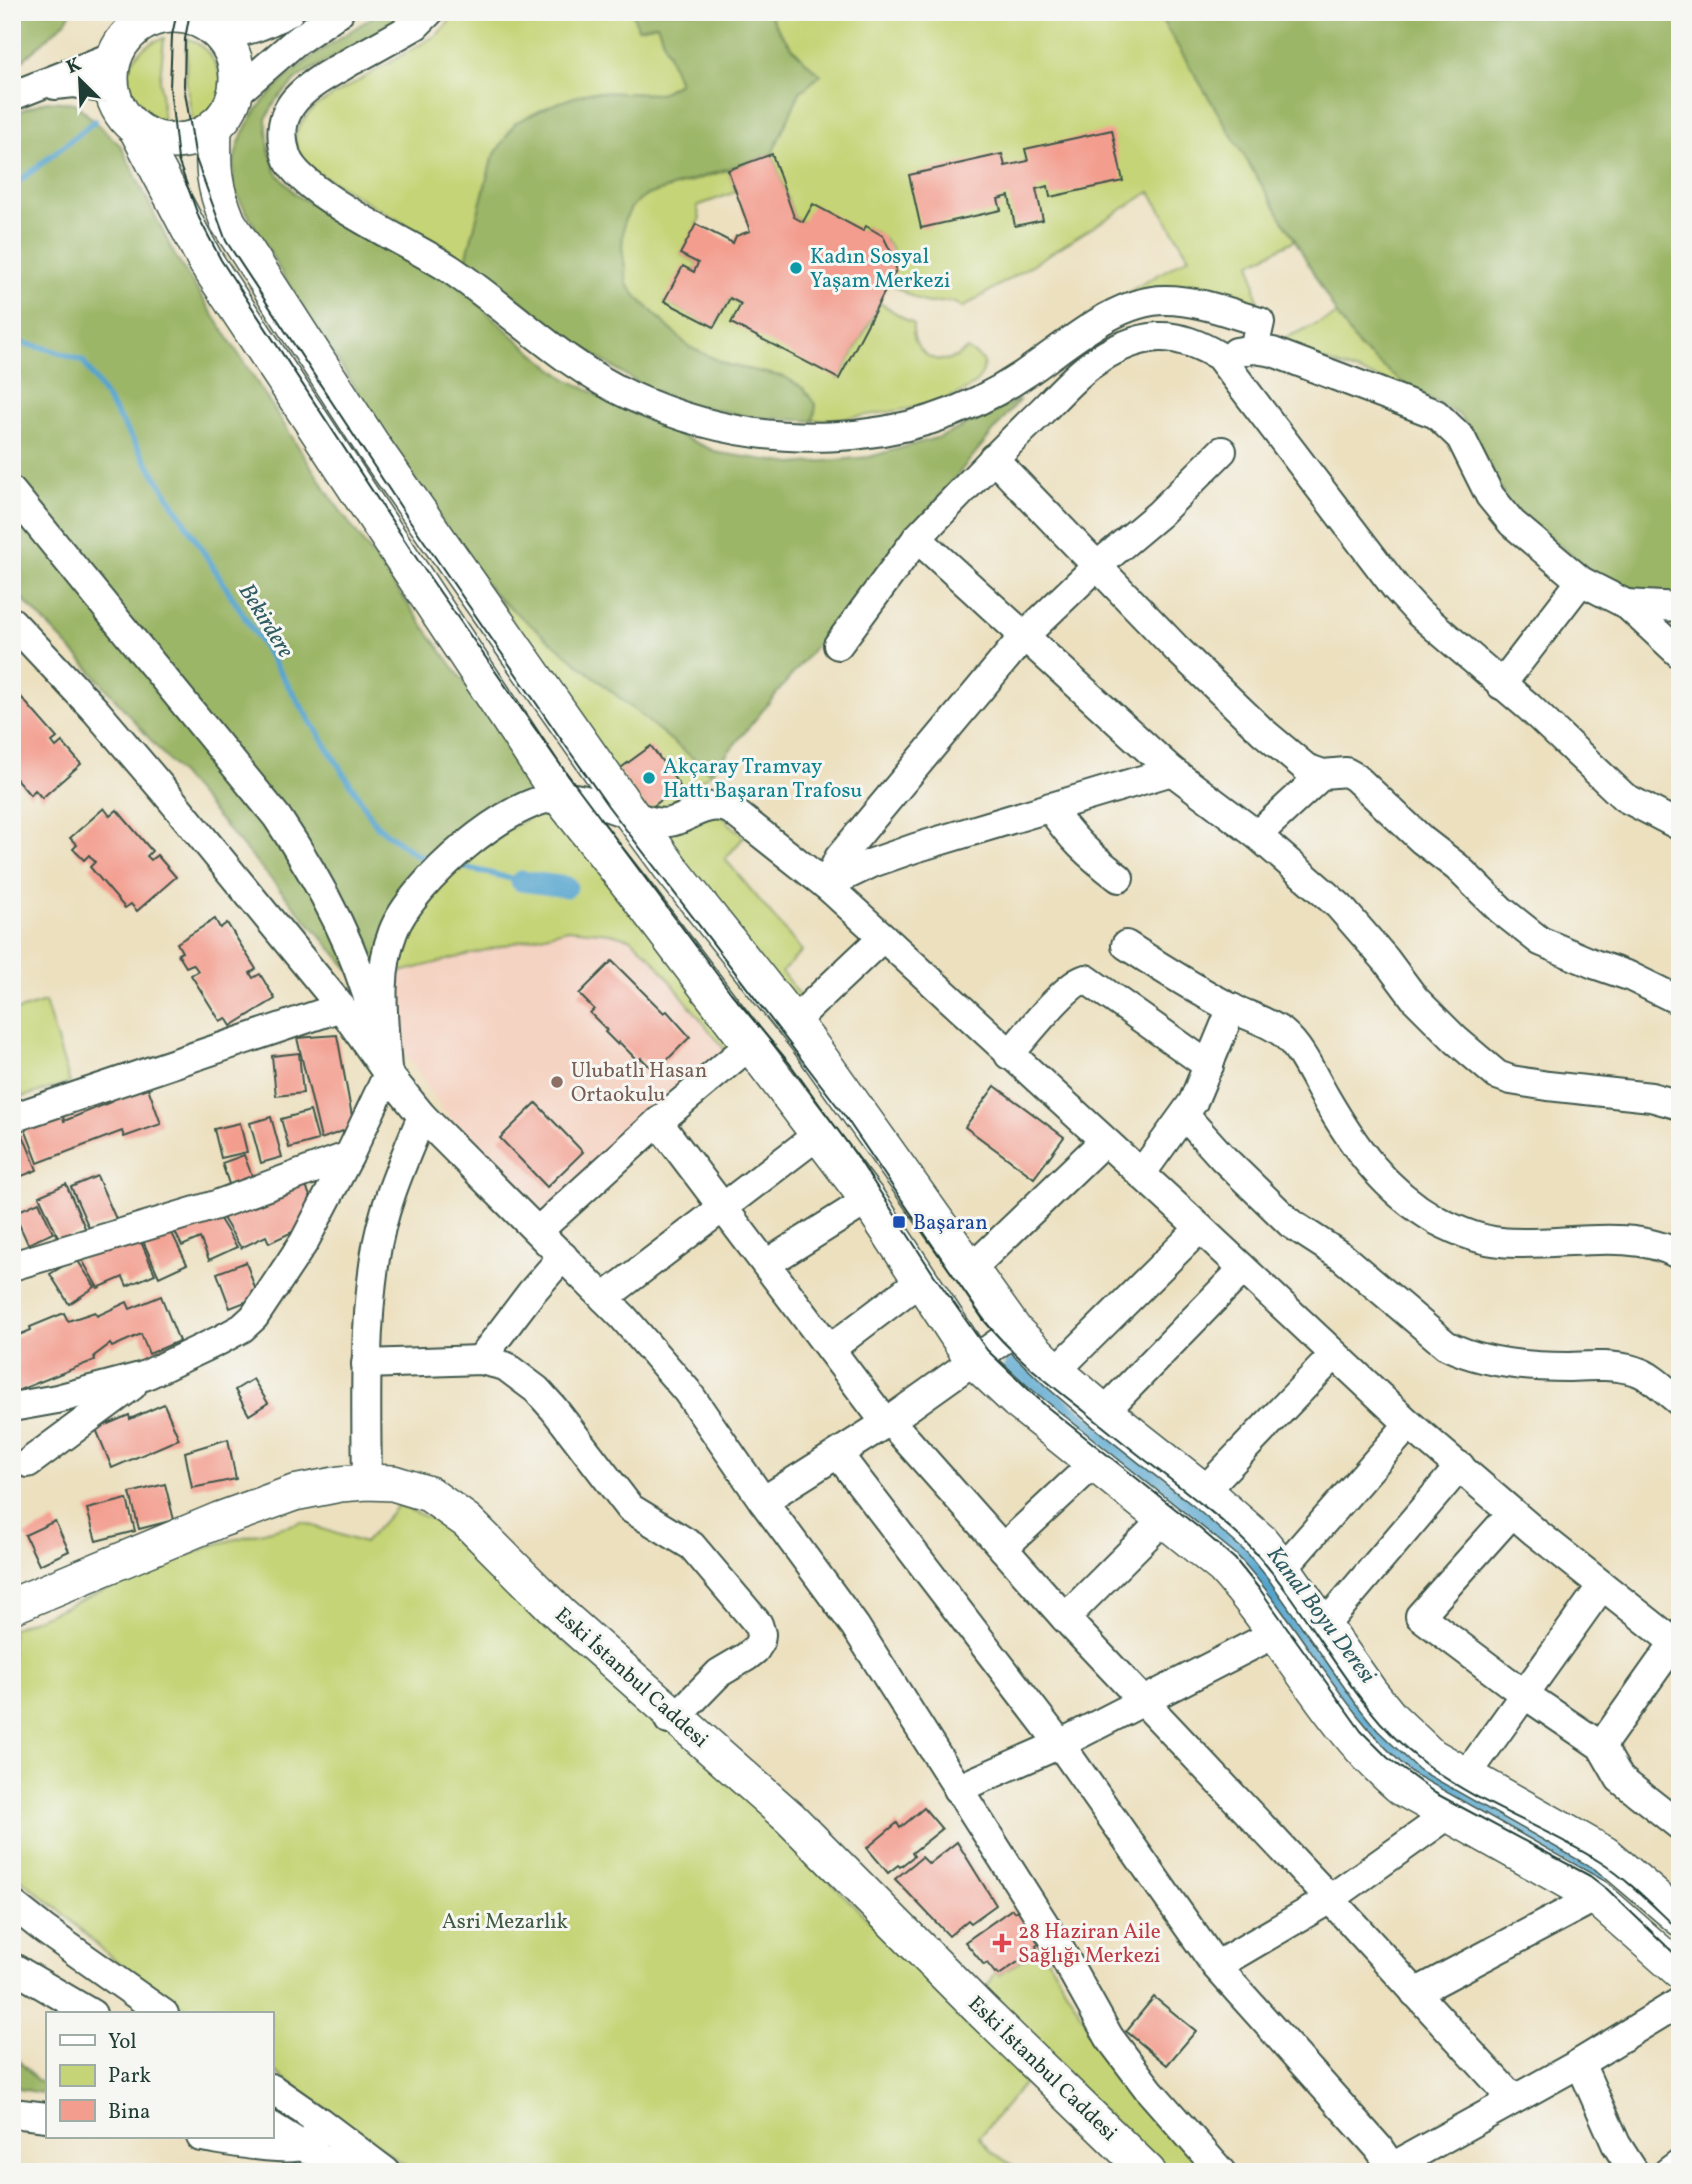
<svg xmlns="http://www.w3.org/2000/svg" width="1692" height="2184" font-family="Vollkorn,serif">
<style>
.built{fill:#f5d3c2}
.green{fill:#c5d476;stroke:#728855;stroke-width:2}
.forest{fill:#9cb667;stroke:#5e7a4e;stroke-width:2}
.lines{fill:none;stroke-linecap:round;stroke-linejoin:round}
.stream{stroke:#54a4ce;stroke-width:6}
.canal{stroke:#54a4ce;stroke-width:21}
.building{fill:#f39d8e}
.minor-casing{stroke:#3e5549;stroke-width:32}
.major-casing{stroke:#3e5549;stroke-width:38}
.minor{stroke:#fff;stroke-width:28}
.major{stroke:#fff;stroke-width:35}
.tram{stroke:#1f3d34;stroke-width:2}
.culture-dot{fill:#0f9aa8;stroke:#f6f6f2;stroke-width:2.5}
.education-dot{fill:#8d6e63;stroke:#f6f6f2;stroke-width:2.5}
.transit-dot{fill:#1a4fb4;stroke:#f6f6f2;stroke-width:2.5}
.health-dot{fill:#e0444e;stroke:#f6f6f2;stroke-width:2.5}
.labels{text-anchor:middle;stroke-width:6;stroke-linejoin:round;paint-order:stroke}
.culture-label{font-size:21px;fill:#0d838f;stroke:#f6f6f2;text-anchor:start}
.education-label{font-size:21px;fill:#785e54;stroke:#f6f6f2;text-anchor:start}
.transit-label{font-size:21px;fill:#164399;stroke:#f6f6f2;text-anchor:start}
.street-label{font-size:21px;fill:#1f3d34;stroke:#f6f6f2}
.park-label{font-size:21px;fill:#405b41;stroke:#f6f6f2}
.health-label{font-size:21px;fill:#be3a42;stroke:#f6f6f2;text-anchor:start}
.water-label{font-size:23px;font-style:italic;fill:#2f5c62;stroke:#f6f6f2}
</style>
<rect width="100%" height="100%" fill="#f6f6f2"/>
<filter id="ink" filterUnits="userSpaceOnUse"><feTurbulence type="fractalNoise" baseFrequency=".0143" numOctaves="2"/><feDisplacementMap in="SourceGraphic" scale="14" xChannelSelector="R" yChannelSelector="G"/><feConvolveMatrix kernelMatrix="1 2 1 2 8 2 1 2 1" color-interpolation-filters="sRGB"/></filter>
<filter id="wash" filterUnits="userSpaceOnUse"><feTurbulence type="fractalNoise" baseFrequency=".00686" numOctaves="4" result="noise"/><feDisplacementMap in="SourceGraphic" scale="28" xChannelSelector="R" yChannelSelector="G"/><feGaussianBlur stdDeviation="1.57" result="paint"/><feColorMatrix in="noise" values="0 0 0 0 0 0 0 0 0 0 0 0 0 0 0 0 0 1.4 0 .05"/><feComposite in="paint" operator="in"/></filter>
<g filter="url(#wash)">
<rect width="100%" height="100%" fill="#ece0bf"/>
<polygon class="built" points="568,929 610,933 631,939 651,957 725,1050 546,1211 445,1113 398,1042 397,973"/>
<g class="green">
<path d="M451,12H632L639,28L657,24L679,83L659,94L589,92L552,105L515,123L492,159L466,260L304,165C289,138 294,129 314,107L438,34L449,22Z"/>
<path d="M768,12H1157L1295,240L1251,263L1258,305C1227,297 1191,283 1159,287C1144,288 1130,294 1116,299L1189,257L1150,192L962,308C952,298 942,303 929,303C920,303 898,288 889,283C903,256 891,239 866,227L863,231L803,222L794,217L772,154L800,92L820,75C799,57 781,38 768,12Z"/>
<path d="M164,38L160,80L164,128C117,122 111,52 164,38Z"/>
<path d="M187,38C212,47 231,81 217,106C212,116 202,123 194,130L186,81Z"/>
<path d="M728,170L736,192L697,206L700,219L681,254L698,263L694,272L665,301L714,327L730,298L741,304L839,379L880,303L913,324C911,346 929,366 953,358C958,357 963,352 967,349L983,360C995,409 845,417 813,421L816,406L804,389L785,377L728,365L689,347L638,298L627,284L622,247L624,221L632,206L647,195Z"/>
<polygon points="1337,315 1359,347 1409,388 1271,344"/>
<polygon points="497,597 711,773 659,814 634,811"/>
<polygon points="555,803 740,1037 725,1050 651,957 631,939 610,933 568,929 397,973 404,930 468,852"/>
<polygon points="716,811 744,837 725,859 802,951 782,972 805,1002 792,1013 658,832"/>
<polygon points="45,1002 70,1083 22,1097 12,1066 12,1012"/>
<polygon points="398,1505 445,1525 522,1608 623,1689 728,1780 1028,2079 979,2137 992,2152 1023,2172 414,2172 271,2069 271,2014 193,2014 112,1958 65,1915 12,1872 12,1629 213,1545 302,1522 364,1543"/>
<polygon points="1039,1944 1101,2047 1209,2172 1161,2172 986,1989 995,1973 997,1972 1000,1975 1037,1949 1036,1946"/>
</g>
<g class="forest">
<polygon points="12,12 71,12 65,22 12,70"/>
<path d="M380,12H408L404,19L300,76L276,100L266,119L269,149L276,172L296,195L406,260L436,272L463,290L522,344L565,378L654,424L719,453L793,464L869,457L943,436L1020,399L711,773L497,597L471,566L289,286L234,190C223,104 318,53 380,12Z"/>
<path d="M632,12H768C781,38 799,57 821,75L800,92L772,154L647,195L632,206L624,221L622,247L627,284L638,298L689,347L728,365L785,377L804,389L816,406L813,421L750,417L690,404L648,389L590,353L466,260L492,159L515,123L552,105L589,92L659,94L679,83L657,24L638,28Z"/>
<polygon points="1157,12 1376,12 1389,15 1390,12 1680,12 1680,598 1617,586 1596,575 1523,517 1506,500 1472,432 1458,414 1409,388 1359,347 1337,315 1295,240"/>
<polygon points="46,101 75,103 121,146 174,254 334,502 542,790 490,812 366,989 85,664 12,588 12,114"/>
<polygon points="12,2054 37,2080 47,2083 47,2094 20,2089 12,2080"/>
</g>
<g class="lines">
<g class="stream">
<polyline points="12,187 95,121"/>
<polyline points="12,341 45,348 83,361 377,826 416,855 438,861"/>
<polyline points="455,865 521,881"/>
</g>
<g class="canal">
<polyline points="521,881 567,887"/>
<polyline points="1013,1369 1241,1549 1347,1694 1385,1738 1422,1772 1599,1872"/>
</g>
</g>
<g id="blocks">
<g class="building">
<polygon points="1112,130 1123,181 1050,197 1048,186 1036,189 1043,220 1015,226 1009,196 998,199 1001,210 921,228 909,175 1002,154 1005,166 1028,161 1025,149"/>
<polygon points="772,154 794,217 803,222 813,204 863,231 866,226 883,236 895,260 896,270 839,379 731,323 741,304 730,298 714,327 664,301 683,266 694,272 698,263 680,254 696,224 733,243 736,236 750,231 728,170"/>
<polygon points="21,697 57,738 52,742 56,747 62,742 81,764 42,798 35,790 30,795 12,774 12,699 15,702"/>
<polygon points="651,746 680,786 648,810 618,770"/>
<polygon points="104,808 110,816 117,810 152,851 147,856 151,860 157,855 176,877 137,911 131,904 125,908 90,867 95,862 89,855 84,860 73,849 77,845 70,838"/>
<polygon points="215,919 220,928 227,923 256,969 250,973 253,978 260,974 275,999 231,1026 226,1018 220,1021 191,975 198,971 193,964 186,967 178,954 182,952 177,943"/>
<polygon points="612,961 664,1013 667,1011 690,1037 655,1072 641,1058 638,1061 619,1042 617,1044 605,1032 607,1030 590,1013 594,1009 579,994"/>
<polygon points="337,1035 354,1127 321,1139 297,1038"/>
<polygon points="299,1053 303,1093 276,1096 272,1056"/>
<polygon points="147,1085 161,1124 124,1137 122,1131 38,1163 25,1129 54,1117 55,1119 63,1116 64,1121 111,1102 110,1098"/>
<polygon points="995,1086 1064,1137 1034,1178 965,1127"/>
<polygon points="536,1103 583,1152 547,1187 500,1138"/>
<polygon points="310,1111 318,1140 289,1148 281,1119"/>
<polygon points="271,1117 282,1157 261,1163 250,1123"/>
<polygon points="240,1123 247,1152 221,1158 214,1129"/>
<polygon points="23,1135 37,1170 12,1180 12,1140"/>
<polygon points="244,1155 254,1181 231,1190 222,1163"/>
<polygon points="97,1176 116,1219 90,1230 71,1187"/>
<polygon points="304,1182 317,1212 299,1220 303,1227 269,1243 266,1236 241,1248 220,1213 249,1200 253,1207"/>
<polygon points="66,1184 86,1230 60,1241 39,1196"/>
<polygon points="39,1202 53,1233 28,1244 14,1213"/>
<polygon points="215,1211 237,1247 209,1260 200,1238 182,1246 172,1226"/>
<polygon points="169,1227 187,1264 159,1277 142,1239"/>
<polygon points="138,1235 155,1274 127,1286 123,1277 98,1288 81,1258"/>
<polygon points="76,1258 95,1287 69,1304 50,1274"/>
<polygon points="246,1262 258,1297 230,1308 217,1273"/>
<polygon points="161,1296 179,1341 149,1354 141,1334 112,1347 110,1344 94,1356 95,1360 12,1393 12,1338 31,1330 30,1327 64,1313 68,1321 95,1312 97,1316 127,1302 130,1309"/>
<polygon points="253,1379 268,1403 249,1415 235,1390"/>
<polygon points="164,1404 179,1439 112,1468 96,1429 129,1415 130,1419"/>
<polygon points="228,1439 236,1479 192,1488 185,1452"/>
<polygon points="165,1484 174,1520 139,1529 130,1493"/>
<polygon points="127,1499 135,1531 96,1541 87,1509"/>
<polygon points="55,1521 69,1551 39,1565 25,1535"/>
<polygon points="924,1808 942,1829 912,1853 914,1856 900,1867 898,1865 888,1873 867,1848 897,1823 900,1828"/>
<polygon points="957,1842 996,1905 971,1923 968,1920 949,1936 895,1879 922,1857 929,1864"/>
<polygon points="1012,1909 1014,1912 1018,1910 1039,1944 1036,1946 1037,1949 999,1975 997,1972 995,1973 987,1963 984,1965 965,1942"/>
<polygon points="1154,1997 1196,2031 1167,2065 1126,2031"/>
</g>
</g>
</g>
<g filter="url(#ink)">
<use href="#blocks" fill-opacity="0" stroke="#3e5549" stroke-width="2"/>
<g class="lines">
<defs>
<g id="minor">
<path d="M429,12L416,25C395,37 374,49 353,60C315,82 269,102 286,155C297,193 414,245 450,269C511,310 563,365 631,396C757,454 907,453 1023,375C1064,348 1114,300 1165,300C1198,300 1230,313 1260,322L1254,349"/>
<path d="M218,33C245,34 266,24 289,12"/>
<polyline points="55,85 74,83 112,90"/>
<polyline points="234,95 294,43 339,12"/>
<polyline points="12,96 114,56"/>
<polyline points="1236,352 1254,349 1273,352 1436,414 1461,438 1490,496 1512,523 1581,581 1626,604 1680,654"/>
<polyline points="993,458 1177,649 1262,731 1306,768 1323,774 1346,772 1355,777 1422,840 1457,867 1501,910 1540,941 1594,964 1629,976 1680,1001"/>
<path d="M12,492L277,817C318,878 355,945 373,1016"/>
<polyline points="1626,604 1680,607"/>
<polyline points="12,622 96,711 170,798 341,1007 388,1074 422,1116 623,1317 687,1391 763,1501 855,1626 1057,1944 1109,2037 1149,2090 1221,2172"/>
<polyline points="838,645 917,538"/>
<polyline points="1501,685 1581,581"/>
<path d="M1050,807C1071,839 1089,855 1119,878"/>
<path d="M1680,826L1624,797L1529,707L1419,613L1396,588L1219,356C1200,345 1180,336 1158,337C1133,339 1108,352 1089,366C1072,379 1057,396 1042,411C999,452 958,495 917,538L1172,771L1257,835L1339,906L1386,960L1415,999L1456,1040L1497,1075L1511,1080L1548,1086L1651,1097L1680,1105"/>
<polyline points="1257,835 1323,774"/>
<polyline points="826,885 839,858 1024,636 1097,566 1159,514 1222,451"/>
<polyline points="826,885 872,863 915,848 1172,771"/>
<path d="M1126,945C1160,967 1194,989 1231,1008C1248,1016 1269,1022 1283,1033C1301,1048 1313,1076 1324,1095C1354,1147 1384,1190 1436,1220C1457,1231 1478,1240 1501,1242C1557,1248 1628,1226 1680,1255"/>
<polyline points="793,1022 883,937"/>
<path d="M1009,1055C1023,1039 1067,982 1086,979L1209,1066"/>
<path d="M387,1069C384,1023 376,975 393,932C411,884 510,796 562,797C596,798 623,815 655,822C684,828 698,798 730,809L826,885L883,937L1200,1228L1409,1424L1535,1532L1680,1647"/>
<path d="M1185,1116L1223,1158L1290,1223L1341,1256L1446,1345C1482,1363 1526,1367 1567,1367C1590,1366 1613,1364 1636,1371C1651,1375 1667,1392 1680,1402"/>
<polyline points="12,1118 341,1007"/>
<polyline points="658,1122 886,1423"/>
<polyline points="1141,1174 1193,1102 1232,1008"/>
<polyline points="538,1231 658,1122 751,1044"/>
<polyline points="766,1264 868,1200"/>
<polyline points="12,1266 216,1205 349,1156"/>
<polyline points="970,1270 1104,1141"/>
<polyline points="604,1298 819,1134"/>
<polyline points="830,1349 921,1280"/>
<polyline points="480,1360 531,1293 563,1256"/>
<polyline points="366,1364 480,1360 505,1366 537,1390 554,1409 630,1508 692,1546 758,1624 761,1634 760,1642 755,1650 746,1657 719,1673 677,1716 669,1720"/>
<polyline points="1056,1371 1200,1228"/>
<polyline points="12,1407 57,1399 144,1376 220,1340 242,1328 254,1317 304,1242 349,1156 388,1074 384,1059"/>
<polyline points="1104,1412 1243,1269"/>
<polyline points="889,1420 1065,1618 1330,1899 1513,2099"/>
<polyline points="838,1454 1060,1744 1216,1966 1378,2147 1395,2172"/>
<polyline points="28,1463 132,1386"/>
<path d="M367,1482C366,1408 364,1332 375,1258C382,1208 403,1162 422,1116"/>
<polyline points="1204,1491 1334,1355"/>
<polyline points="763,1501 886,1423 1015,1331"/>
<polyline points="1512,1513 1420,1616 1524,1694 1601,1746 1620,1779 1680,1826"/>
<polyline points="1003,1548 1093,1464"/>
<polyline points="1283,1568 1409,1424"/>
<polyline points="1065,1618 1165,1518"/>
<polyline points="1323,1627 1460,1466"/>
<polyline points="1601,1746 1674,1643"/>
<polyline points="1466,1776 1601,1587"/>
<polyline points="957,1789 1060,1744 1274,1634"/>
<polyline points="12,1904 45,1930 164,2014"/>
<polyline points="1216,1966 1330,1899 1448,1815"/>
<polyline points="12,1967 92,2014"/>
<polyline points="1415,1993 1596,1897"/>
<polyline points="1580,2063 1616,2144 1634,2172"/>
<polyline points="12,2113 47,2117"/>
<polyline points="320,2122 386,2172"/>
<polyline points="271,2126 344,2172"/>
<path d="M201,2137C223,2140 287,2153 305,2145C314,2141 317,2130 320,2122L271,2088"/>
<polyline points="1383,2172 1580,2063 1680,2002"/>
<polyline points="1668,2172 1680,2163"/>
</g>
<g id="major">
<circle cx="174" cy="78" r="63"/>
<path d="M214,126C213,167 212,183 228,222L375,449L631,814L673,871L808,1041L1015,1331L1056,1371L1104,1412L1204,1491L1261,1541L1283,1568L1370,1692L1391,1718L1430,1755L1605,1854L1680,1918"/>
<path d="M137,130L206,262L560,797L633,890L868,1200L973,1360L1017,1401L1223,1567C1287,1637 1328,1726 1402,1788L1596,1897L1680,1971"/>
<polyline points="12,1606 219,1520 294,1493 340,1484 367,1482 393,1483 429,1494 467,1521 561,1615 790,1818 980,2009 1148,2172"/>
</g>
</defs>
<use href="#minor" class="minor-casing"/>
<use href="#major" class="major-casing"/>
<use href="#minor" class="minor"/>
<use href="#major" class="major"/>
<g class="tram">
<polyline points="177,12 172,35 170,87 178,160 199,218 221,260 417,559 557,760 731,993 790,1064 856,1155 934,1275 987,1350 1046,1406 1198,1527 1235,1559 1261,1591 1361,1731 1388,1758 1435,1793 1590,1876 1607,1889 1680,1959"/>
<path d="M190,12L185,39L184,86L196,159L226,241L408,518L570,752L608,806L844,1115L982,1318C1012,1355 1047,1382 1084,1411C1117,1438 1150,1464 1184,1490C1207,1509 1232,1527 1252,1549C1315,1617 1349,1707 1424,1763C1477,1804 1544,1826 1600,1862C1630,1881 1654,1907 1680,1931"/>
</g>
</g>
</g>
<g class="culture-dot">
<circle cx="796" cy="268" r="7"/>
<circle cx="649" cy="778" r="7"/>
</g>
<circle class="education-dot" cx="557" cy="1082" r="7"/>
<rect class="transit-dot" x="892" y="1215" width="14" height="14" rx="3.5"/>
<path class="health-dot" d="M998.5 1932.5h7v7h7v7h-7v7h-7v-7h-7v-7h7z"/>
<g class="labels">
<g class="culture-label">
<text x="810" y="263">Kadın Sosyal<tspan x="810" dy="24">Yaşam Merkezi</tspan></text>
<text x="663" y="773">Akçaray Tramvay<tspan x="663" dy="24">Hattı Başaran Trafosu</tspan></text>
</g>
<g class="education-label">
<text x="571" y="1077">Ulubatlı Hasan<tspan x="571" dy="24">Ortaokulu</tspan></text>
</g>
<g class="transit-label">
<text x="913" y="1229">Başaran</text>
</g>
<g class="street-label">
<text transform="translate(632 1677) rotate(42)" y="7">Eski İstanbul Caddesi</text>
<text transform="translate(1043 2068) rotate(44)" y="7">Eski İstanbul Caddesi</text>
</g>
<g class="park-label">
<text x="505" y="1928">Asri Mezarlık</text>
</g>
<g class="health-label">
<text x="1018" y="1938">28 Haziran Aile<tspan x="1018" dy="24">Sağlığı Merkezi</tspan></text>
</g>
<g class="water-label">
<text transform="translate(267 620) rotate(58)" y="8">Bekirdere</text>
<text transform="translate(1322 1614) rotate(53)" y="8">Kanal Boyu Deresi</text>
</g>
</g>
<rect width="1692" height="2184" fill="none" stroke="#f6f6f2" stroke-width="42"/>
<rect x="46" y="2012" width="228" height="126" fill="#f6f6f2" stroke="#a0aca6" stroke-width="2"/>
<rect x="60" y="2035" width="35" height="10" fill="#ffffff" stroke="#a0aca6" stroke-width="2"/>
<text x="108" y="2048" font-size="21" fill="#1f3d34">Yol</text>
<rect x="60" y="2065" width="35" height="21" fill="#c5d476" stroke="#a0aca6" stroke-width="2"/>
<text x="108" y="2082" font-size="21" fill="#1f3d34">Park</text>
<rect x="60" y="2100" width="35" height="21" fill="#f39d8e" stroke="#a0aca6" stroke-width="2"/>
<text x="108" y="2118" font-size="21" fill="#1f3d34">Bina</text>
<g transform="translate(80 80) rotate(336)" stroke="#f6f6f2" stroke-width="5" paint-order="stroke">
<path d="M0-5L12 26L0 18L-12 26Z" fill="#1f3d34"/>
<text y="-10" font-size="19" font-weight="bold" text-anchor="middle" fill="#1f3d34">K</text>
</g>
</svg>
